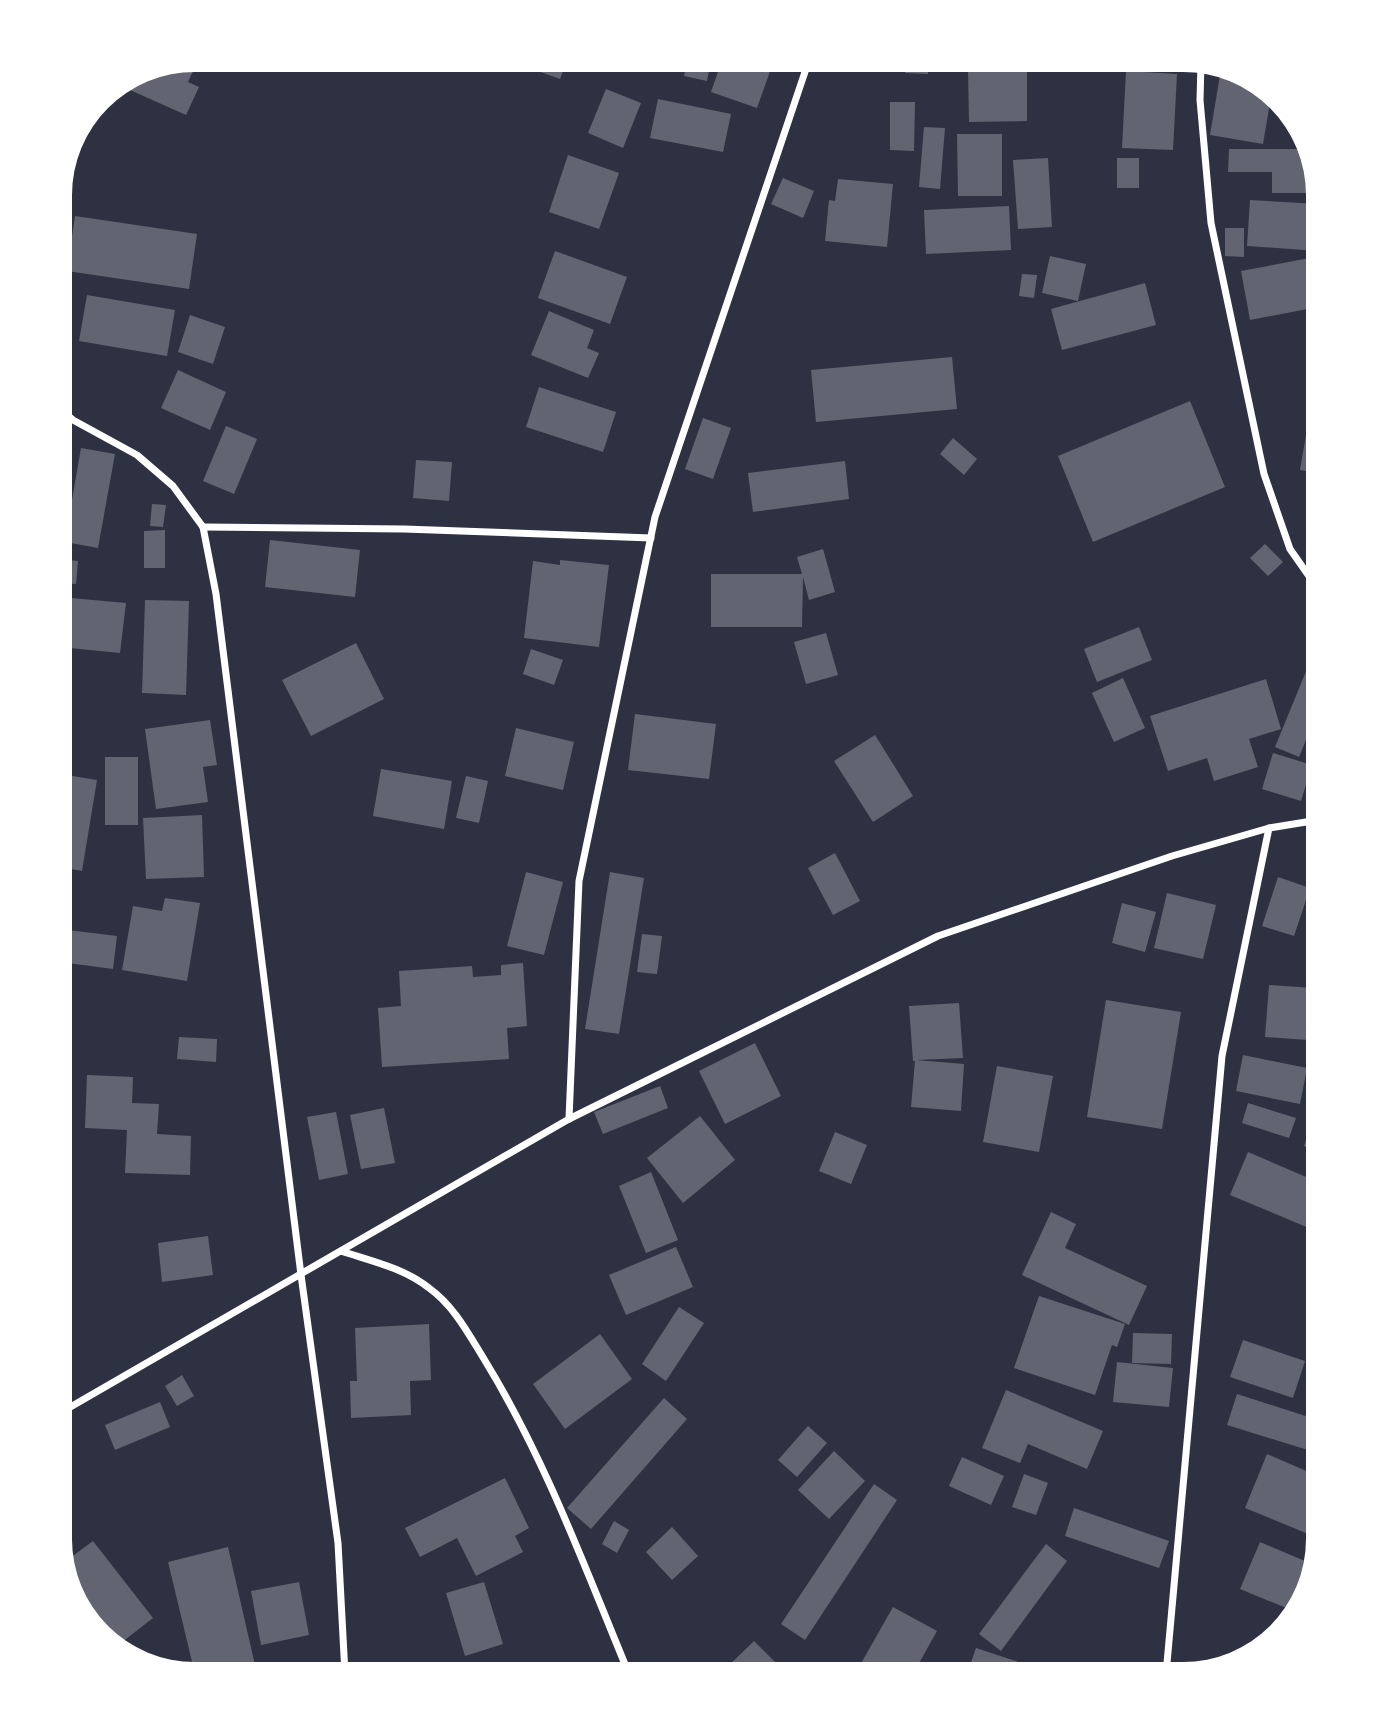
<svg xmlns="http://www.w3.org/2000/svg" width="1378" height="1734" font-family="Ubuntu,sans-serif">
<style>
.building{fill:#626471}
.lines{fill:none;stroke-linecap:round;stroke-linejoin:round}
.minor{stroke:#fff;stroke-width:7}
</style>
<rect width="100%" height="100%" fill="#2d3142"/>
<g class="building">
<polygon points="195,60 198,60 188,82 199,87 186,115 130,90 133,83"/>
<polygon points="507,60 567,60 560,79"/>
<polygon points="667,60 711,60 707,81 684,76 686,65"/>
<polygon points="722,60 774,60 757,108 711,92"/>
<polygon points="906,60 929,60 928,74 905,73"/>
<polygon points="1221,69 1251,78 1271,97 1263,144 1210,135"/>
<polygon points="1027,70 1027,121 969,122 968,71"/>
<polygon points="1126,71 1177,74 1173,150 1122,148"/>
<polygon points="606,89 641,103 623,148 588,133"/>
<polygon points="658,99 731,114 723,152 650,138"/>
<polygon points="890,102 915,102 914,151 890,150"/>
<polygon points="924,127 945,128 940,189 919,187"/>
<polygon points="957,134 1002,134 1002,196 958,196"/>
<polygon points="1229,149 1304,149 1318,193 1272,193 1272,172 1228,172"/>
<polygon points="568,155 619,173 599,229 549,212"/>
<polygon points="1048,158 1052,227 1018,229 1013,160"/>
<rect x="1117" y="158" width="22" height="30"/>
<polygon points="783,178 814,191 803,218 771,204"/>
<polygon points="838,179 893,184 887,247 825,241 829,200 835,201"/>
<polygon points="1250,200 1318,204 1318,251 1247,246"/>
<polygon points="1009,206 1011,250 926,254 924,210"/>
<polygon points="75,216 197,234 189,289 67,271"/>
<polygon points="1225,228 1244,228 1244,257 1225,256"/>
<polygon points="555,251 627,277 610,324 538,298"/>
<polygon points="1050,256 1086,264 1078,301 1042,293"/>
<polygon points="1315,257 1318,278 1318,307 1250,320 1241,271"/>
<polygon points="1022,274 1037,275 1034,298 1019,296"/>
<polygon points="1145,283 1156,325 1062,350 1051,309"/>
<polygon points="87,295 175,310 167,356 79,341"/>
<polygon points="549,311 594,330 587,348 599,353 588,378 531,355"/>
<polygon points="190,315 225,327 213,364 178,352"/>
<polygon points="952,357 957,409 816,422 811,370"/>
<polygon points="178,370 226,392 210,430 161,408"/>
<polygon points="539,387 616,412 603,452 526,427"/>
<polygon points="1190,401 1225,487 1093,542 1058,456"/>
<polygon points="703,418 731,428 713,479 685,469"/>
<polygon points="1308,423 1318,425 1318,473 1300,470"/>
<polygon points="226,426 257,439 234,494 203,481"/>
<polygon points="953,438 977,459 964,475 940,454"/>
<polygon points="81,448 115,454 98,548 60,541 60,516 69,517"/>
<polygon points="416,460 452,462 449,501 413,498"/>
<polygon points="845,461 849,499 753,512 748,473"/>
<polygon points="152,504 166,505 163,527 150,526"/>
<polygon points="165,530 165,568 144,568 144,531"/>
<polygon points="270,540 360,550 355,597 265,587"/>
<polygon points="1265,544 1283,562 1268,576 1250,558"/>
<polygon points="823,549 835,592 809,600 803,577 802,627 711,627 711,574 802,574 797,557"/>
<polygon points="60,559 78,561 76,584 60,583"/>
<polygon points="560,560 609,565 599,647 524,638 533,561 560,565"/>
<polygon points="60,597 126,603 120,653 60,647"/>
<polygon points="145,600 189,601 186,695 142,693"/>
<polygon points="1139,627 1152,660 1097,682 1084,649"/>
<polygon points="826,633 838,675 806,684 794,642"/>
<polygon points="356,643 384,699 311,736 282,680"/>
<polygon points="531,649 563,660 554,685 523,674"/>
<polygon points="1309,664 1318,668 1318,711 1299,757 1275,747"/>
<polygon points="1123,678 1145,728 1114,742 1092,693"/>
<polygon points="1266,679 1281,729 1249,739 1258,767 1214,781 1207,758 1168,771 1150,716"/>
<polygon points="635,714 716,724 709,779 628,770"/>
<polygon points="210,720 217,765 203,767 208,802 156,809 145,729"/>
<polygon points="516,728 574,742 563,790 505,776"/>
<polygon points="875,735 913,796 873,822 834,761"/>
<polygon points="1273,753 1312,765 1301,801 1262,789"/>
<rect x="105" y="757" width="33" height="68"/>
<polygon points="381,769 452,781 444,829 373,816"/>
<polygon points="60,774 97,780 82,871 60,867"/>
<polygon points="466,776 488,781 479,823 456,818"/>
<polygon points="202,815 204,877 146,879 143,818"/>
<polygon points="835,853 860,901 833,915 808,868"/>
<polygon points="526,872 563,882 544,955 507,946"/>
<polygon points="610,872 644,878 619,1034 585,1029"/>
<polygon points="1278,877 1310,888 1294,936 1262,926"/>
<polygon points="1167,893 1216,905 1203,959 1154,948"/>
<polygon points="165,898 200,903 187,981 122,970 133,906 162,911"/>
<polygon points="1122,903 1156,912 1145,952 1112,943"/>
<polygon points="60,929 117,936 113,969 60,962"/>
<polygon points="642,934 662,936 657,974 637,972"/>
<polygon points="523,963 527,1026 507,1028 509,1059 382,1067 378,1008 401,1006 399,971 472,966 473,977 501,975 501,965"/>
<polygon points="1269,985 1313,988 1308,1040 1265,1037"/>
<polygon points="1106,1000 1181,1012 1162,1129 1087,1117"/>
<polygon points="959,1003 963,1058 916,1060 964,1064 961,1111 911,1107 915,1061 913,1061 909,1006"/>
<polygon points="179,1037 217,1039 216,1062 177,1059"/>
<polygon points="755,1043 781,1096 725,1124 699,1071"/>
<polygon points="1243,1055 1307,1068 1300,1104 1236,1091"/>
<polygon points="997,1066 1053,1076 1039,1152 983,1142"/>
<polygon points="87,1075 133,1077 132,1103 159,1104 157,1134 191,1136 190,1175 125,1173 127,1130 85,1128"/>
<polygon points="660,1086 668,1108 603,1134 594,1112"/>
<polygon points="1248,1103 1296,1118 1289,1138 1242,1123"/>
<polygon points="384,1108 395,1163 361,1169 350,1115"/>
<polygon points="336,1112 348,1174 319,1180 307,1117"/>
<polygon points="1315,1114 1318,1115 1318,1151 1304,1146"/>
<polygon points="700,1116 735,1160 683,1203 647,1158"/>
<polygon points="835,1132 867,1145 851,1184 819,1171"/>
<polygon points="1248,1152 1318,1182 1318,1226 1316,1231 1230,1195"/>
<polygon points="651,1172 678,1240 646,1253 619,1186"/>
<polygon points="1051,1212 1076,1224 1065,1248 1147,1286 1129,1325 1022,1275"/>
<polygon points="208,1236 213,1275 162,1282 158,1243"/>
<polygon points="676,1247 693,1287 626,1315 609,1275"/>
<polygon points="1039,1296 1125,1324 1117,1347 1112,1345 1095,1395 1014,1368"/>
<polygon points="679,1307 704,1323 666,1381 642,1364"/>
<polygon points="429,1324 431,1380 410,1381 411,1415 351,1418 350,1381 357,1381 355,1328"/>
<polygon points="1133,1333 1172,1334 1171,1364 1132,1363"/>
<polygon points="600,1334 632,1379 565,1429 533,1384"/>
<polygon points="1243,1340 1305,1361 1293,1398 1230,1377"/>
<polygon points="1117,1362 1173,1368 1169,1407 1113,1402"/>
<polygon points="182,1375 194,1396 177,1406 165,1386"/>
<polygon points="1006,1390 1103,1431 1087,1469 1028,1444 1020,1463 982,1448"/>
<polygon points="1237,1394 1318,1420 1311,1451 1227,1425"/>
<polygon points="664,1398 687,1419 591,1529 567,1508"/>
<polygon points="160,1402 170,1427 115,1450 105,1425"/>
<polygon points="808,1426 827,1443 797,1477 778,1460"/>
<polygon points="834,1451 865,1481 829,1519 798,1490"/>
<polygon points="1267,1454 1318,1476 1318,1538 1245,1508"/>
<polygon points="962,1457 1004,1476 991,1505 949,1486"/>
<polygon points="1024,1474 1048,1483 1036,1515 1012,1507"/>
<polygon points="505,1478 529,1528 515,1536 523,1552 476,1576 457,1538 420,1557 405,1528"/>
<polygon points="874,1484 897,1500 805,1640 781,1624"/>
<polygon points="1074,1508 1169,1541 1159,1568 1065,1536"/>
<polygon points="614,1521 629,1530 617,1553 602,1544"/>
<polygon points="672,1527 698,1556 672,1580 646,1552"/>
<polygon points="93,1541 153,1618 117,1646 82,1614 66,1561"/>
<polygon points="1260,1542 1312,1564 1301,1606 1296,1612 1240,1589"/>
<polygon points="1046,1544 1067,1561 1001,1651 979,1634"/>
<polygon points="228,1547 257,1674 195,1674 168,1562"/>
<polygon points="299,1582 309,1635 261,1645 251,1591"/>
<polygon points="484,1582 503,1644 465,1656 446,1593"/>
<polygon points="893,1607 937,1631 913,1674 855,1674"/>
<polygon points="754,1641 776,1663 764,1674 720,1674"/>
<polygon points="976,1648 1055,1674 967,1674"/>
</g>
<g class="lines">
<g class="minor">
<polyline points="1201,63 1200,100 1211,223 1264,474 1290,549 1318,589"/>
<polyline points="60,409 73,420 137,455 173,486 203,527 216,594 301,1275 338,1543 345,1674"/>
<polyline points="203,527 404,529 651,538"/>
<polyline points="569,1119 579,881 655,517 809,60"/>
<path d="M341,1251C371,1261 404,1268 429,1288C454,1306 468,1333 484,1359C545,1458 585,1568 629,1674"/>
<polyline points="60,1413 569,1119 938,936 1172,856 1269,828 1306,822 1318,824"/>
<polyline points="1166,1674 1222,1056 1269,828"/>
</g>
</g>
<path d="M0 0H1378V1734H0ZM195 72H1183A123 123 0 0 1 1306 195V1539A123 123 0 0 1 1183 1662H195A123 123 0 0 1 72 1539V195A123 123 0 0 1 195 72Z" fill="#fff" fill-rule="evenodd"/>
</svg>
